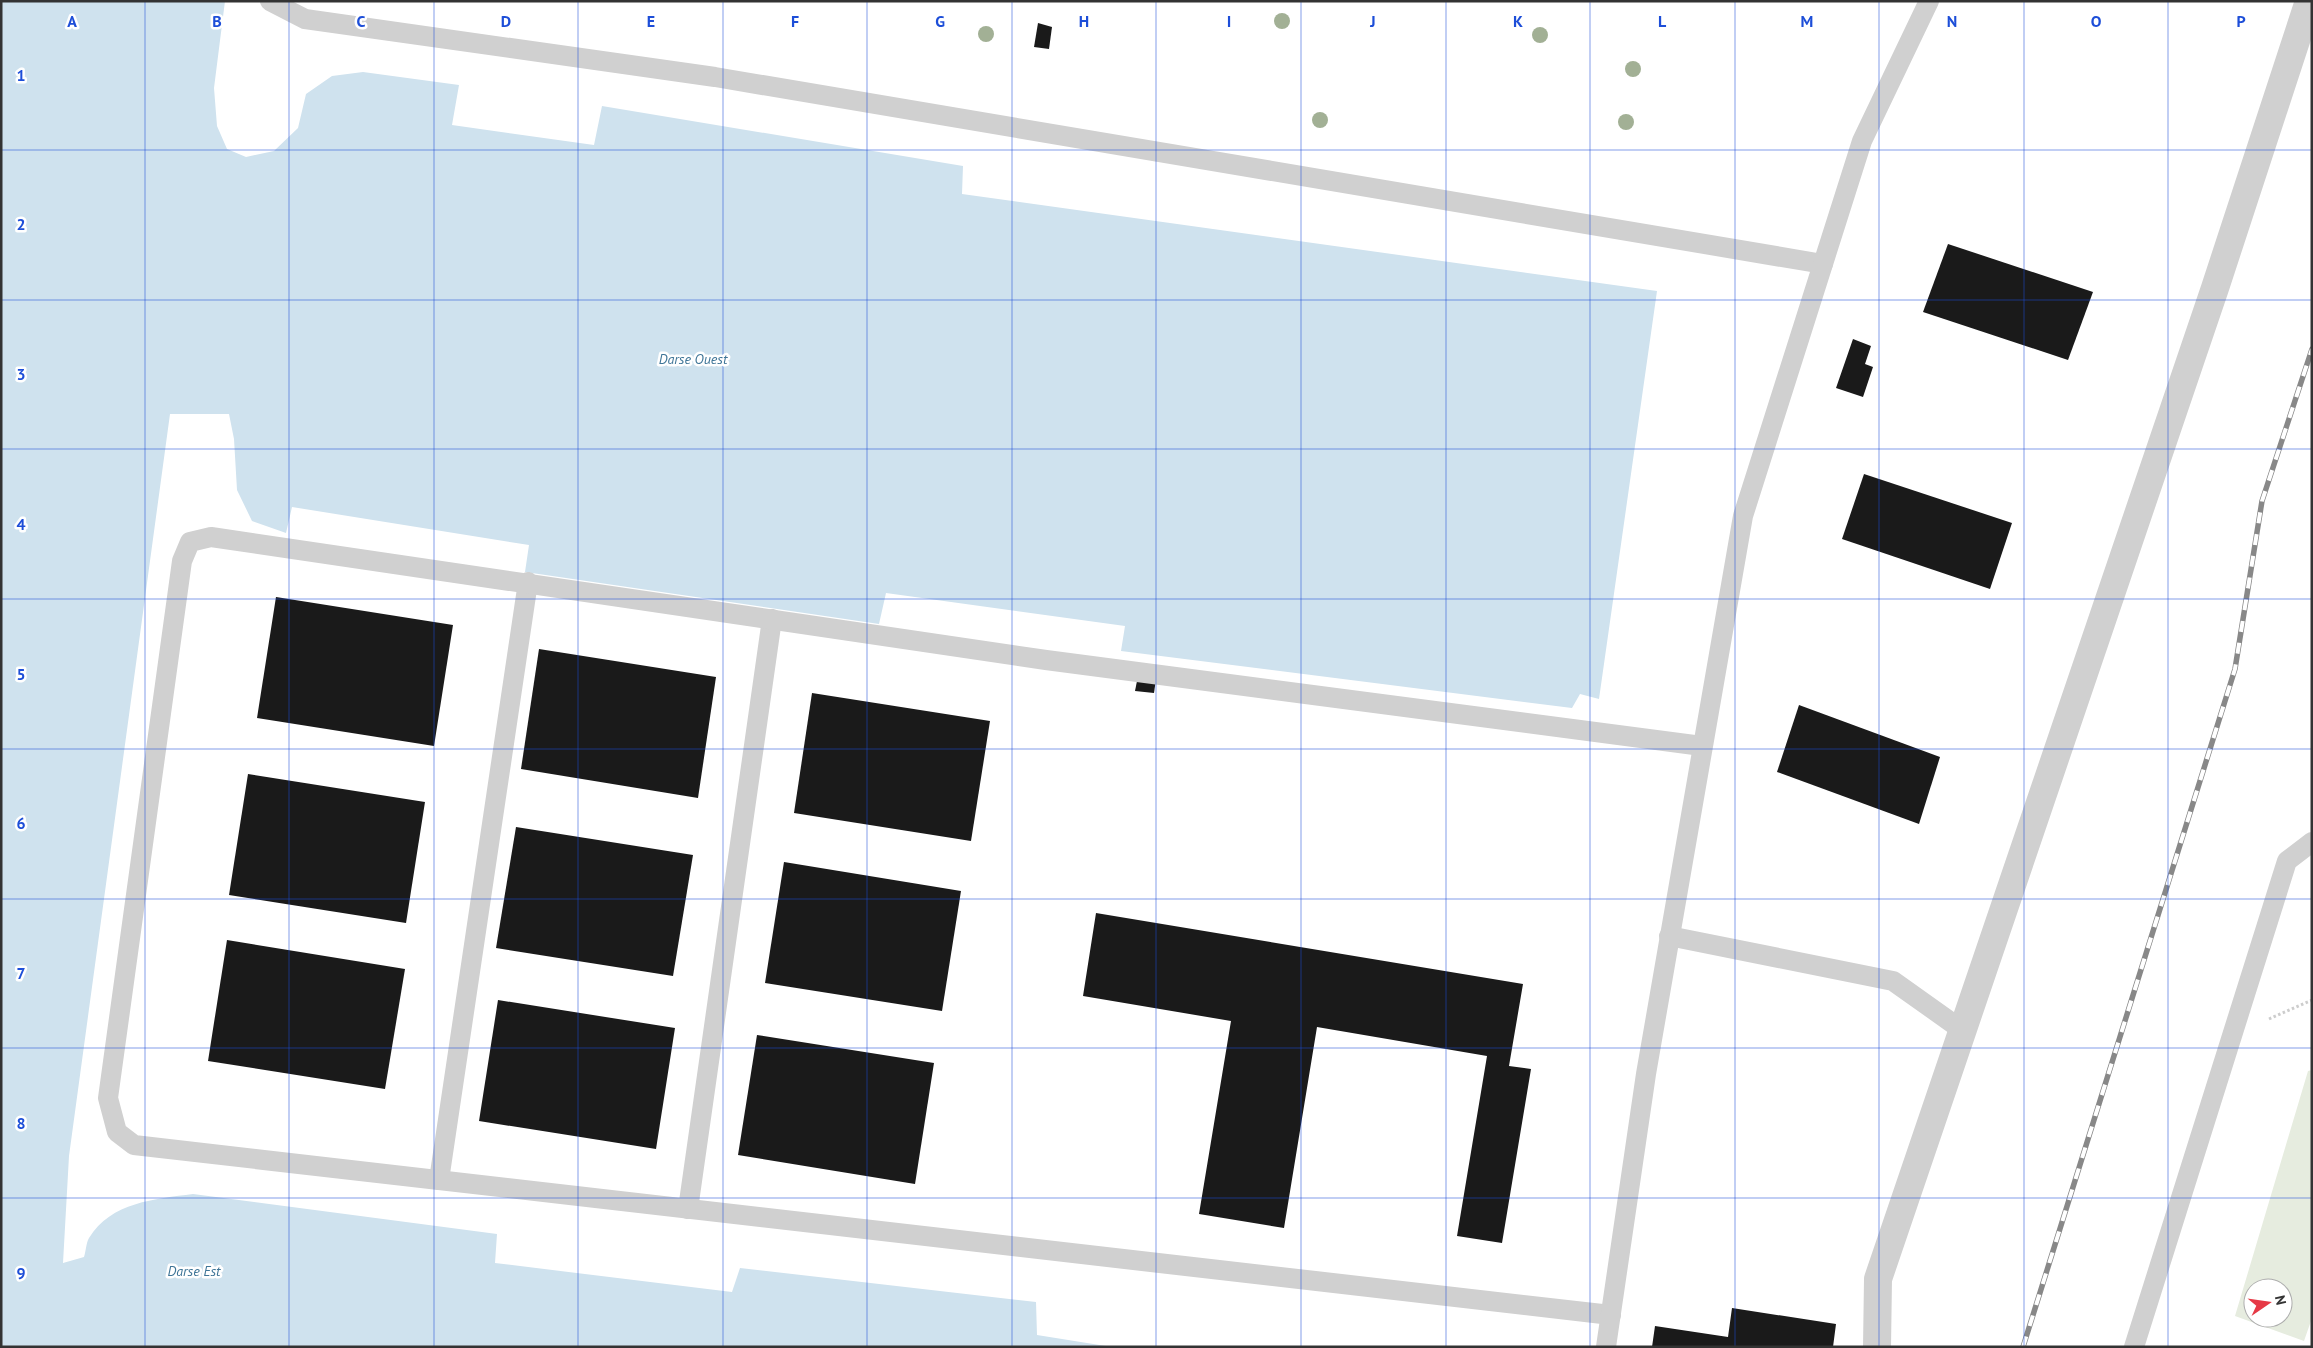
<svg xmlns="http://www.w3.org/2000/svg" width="2313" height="1348" font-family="'PT Sans',sans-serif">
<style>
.green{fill:#e6ecdf;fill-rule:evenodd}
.water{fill:#cfe2ee}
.building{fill:#1a1a1a}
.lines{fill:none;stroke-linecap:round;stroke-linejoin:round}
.path{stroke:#cdcdcd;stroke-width:3;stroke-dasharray:2.5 2.5;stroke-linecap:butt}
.service{stroke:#d0d0d0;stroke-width:20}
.minor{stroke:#d0d0d0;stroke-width:28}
.rail-casing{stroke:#888;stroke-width:5.5}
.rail{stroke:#fff;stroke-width:4;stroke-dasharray:11;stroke-linecap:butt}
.tree{fill:#a2b095}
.grid{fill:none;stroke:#1d4ed8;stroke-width:1;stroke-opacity:0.55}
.labels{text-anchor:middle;stroke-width:5;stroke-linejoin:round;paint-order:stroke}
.water-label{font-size:14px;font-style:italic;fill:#3f7597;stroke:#fff}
.grid-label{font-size:16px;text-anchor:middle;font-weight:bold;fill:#1d4ed8;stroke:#fff;stroke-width:5;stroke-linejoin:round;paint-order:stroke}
</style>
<rect width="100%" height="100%" fill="#fff"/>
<path class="green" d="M2312,1070V1318L2304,1341L2235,1316L2308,1071ZM2253,1288H2283V1318H2253Z"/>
<path class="water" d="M1,1H225L214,88L217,126L227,149L246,157L274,151L298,128L306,94L332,76L363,72L459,85L452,125L594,145L602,106L963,166L962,194L1657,291L1599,699L1580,694L1572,708L1121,651L1125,626L886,593L879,624L525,572L529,545L292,507L286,533L252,521L237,490L234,439L229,414H170L69,1156L63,1263L84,1257C86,1251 86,1243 89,1238C111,1202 155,1199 193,1194L497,1234L495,1263L732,1292L740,1268L1036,1302L1037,1335L1112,1347H1Z"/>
<g class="building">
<polygon points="1038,23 1052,27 1049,49 1034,47"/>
<polygon points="1948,244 2093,292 2068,360 1923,312"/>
<polygon points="1853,339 1871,346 1865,364 1873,367 1863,397 1836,388"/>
<polygon points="1864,474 2012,523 1990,589 1842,539"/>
<polygon points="276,597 453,625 434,746 257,718"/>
<polygon points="539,649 716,677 698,798 521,769"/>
<polygon points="1138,676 1156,679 1154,693 1135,691"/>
<polygon points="812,693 990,721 971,841 794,813"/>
<polygon points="1799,705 1940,757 1919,824 1777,772"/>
<polygon points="248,774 425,802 406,923 229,895"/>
<polygon points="516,827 693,855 673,976 496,948"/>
<polygon points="784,862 961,891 942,1011 765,983"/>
<polygon points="1096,913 1523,984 1509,1066 1531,1069 1502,1243 1457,1236 1487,1056 1317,1027 1284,1228 1199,1214 1231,1021 1083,996"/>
<polygon points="227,940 405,969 385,1089 208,1061"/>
<polygon points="498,1000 675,1028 656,1149 479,1121"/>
<polygon points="757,1035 934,1063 915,1184 738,1155"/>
<polygon points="1732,1308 1836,1324 1833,1347 1652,1347 1655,1326 1728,1337"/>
</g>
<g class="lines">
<polyline class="path" points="2269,1019 2312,1000"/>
<g class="service">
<polyline points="270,1 305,19 715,77 1823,264"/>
<polyline points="1669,936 1893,981 1962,1030"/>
<polyline points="439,1180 528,582"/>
<polyline points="688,1209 772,619"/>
<polyline points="1611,1315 134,1145 117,1132 108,1098 182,561 190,542 211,537 1046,660 1702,746"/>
<polyline points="1606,1347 1646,1074 1743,516 1862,141 1929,1"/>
<polyline points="2134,1347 2287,861 2312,842"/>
</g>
<polyline class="minor" points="1877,1347 1878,1279 2215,288 2309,1"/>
<defs>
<polyline id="rail" points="2023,1347 2235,669 2262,501 2312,349"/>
</defs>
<use href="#rail" class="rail-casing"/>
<use href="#rail" class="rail"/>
</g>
<g class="tree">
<circle cx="1282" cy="21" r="8"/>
<circle cx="986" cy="34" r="8"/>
<circle cx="1540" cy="35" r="8"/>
<circle cx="1633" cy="69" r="8"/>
<circle cx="1320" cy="120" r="8"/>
<circle cx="1626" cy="122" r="8"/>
</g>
<path class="grid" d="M145,1V1347M289,1V1347M434,1V1347M578,1V1347M723,1V1347M867,1V1347M1012,1V1347M1156,1V1347M1301,1V1347M1446,1V1347M1590,1V1347M1735,1V1347M1879,1V1347M2024,1V1347M2168,1V1347M1,150H2312M1,300H2312M1,449H2312M1,599H2312M1,749H2312M1,899H2312M1,1048H2312M1,1198H2312"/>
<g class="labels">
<g class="water-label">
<text x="693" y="364">Darse Ouest</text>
<text x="194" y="1276">Darse Est</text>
</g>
</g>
<g class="grid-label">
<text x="72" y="27">A</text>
<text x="217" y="27">B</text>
<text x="361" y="27">C</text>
<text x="506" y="27">D</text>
<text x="651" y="27">E</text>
<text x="795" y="27">F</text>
<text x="940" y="27">G</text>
<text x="1084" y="27">H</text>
<text x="1229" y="27">I</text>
<text x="1373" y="27">J</text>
<text x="1518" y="27">K</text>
<text x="1662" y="27">L</text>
<text x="1807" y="27">M</text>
<text x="1952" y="27">N</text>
<text x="2096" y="27">O</text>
<text x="2241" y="27">P</text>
<text x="21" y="81">1</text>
<text x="21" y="230">2</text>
<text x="21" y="380">3</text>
<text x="21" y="530">4</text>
<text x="21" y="680">5</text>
<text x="21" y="829">6</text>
<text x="21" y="979">7</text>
<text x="21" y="1129">8</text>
<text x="21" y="1279">9</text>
</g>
<rect width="2313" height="1348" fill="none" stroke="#333333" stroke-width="5"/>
<g transform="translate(2268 1303) rotate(77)"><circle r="24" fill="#ffffff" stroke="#adadad"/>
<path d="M0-4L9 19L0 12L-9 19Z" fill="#e63946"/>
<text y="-8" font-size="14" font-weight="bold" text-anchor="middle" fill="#333333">N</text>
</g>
</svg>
